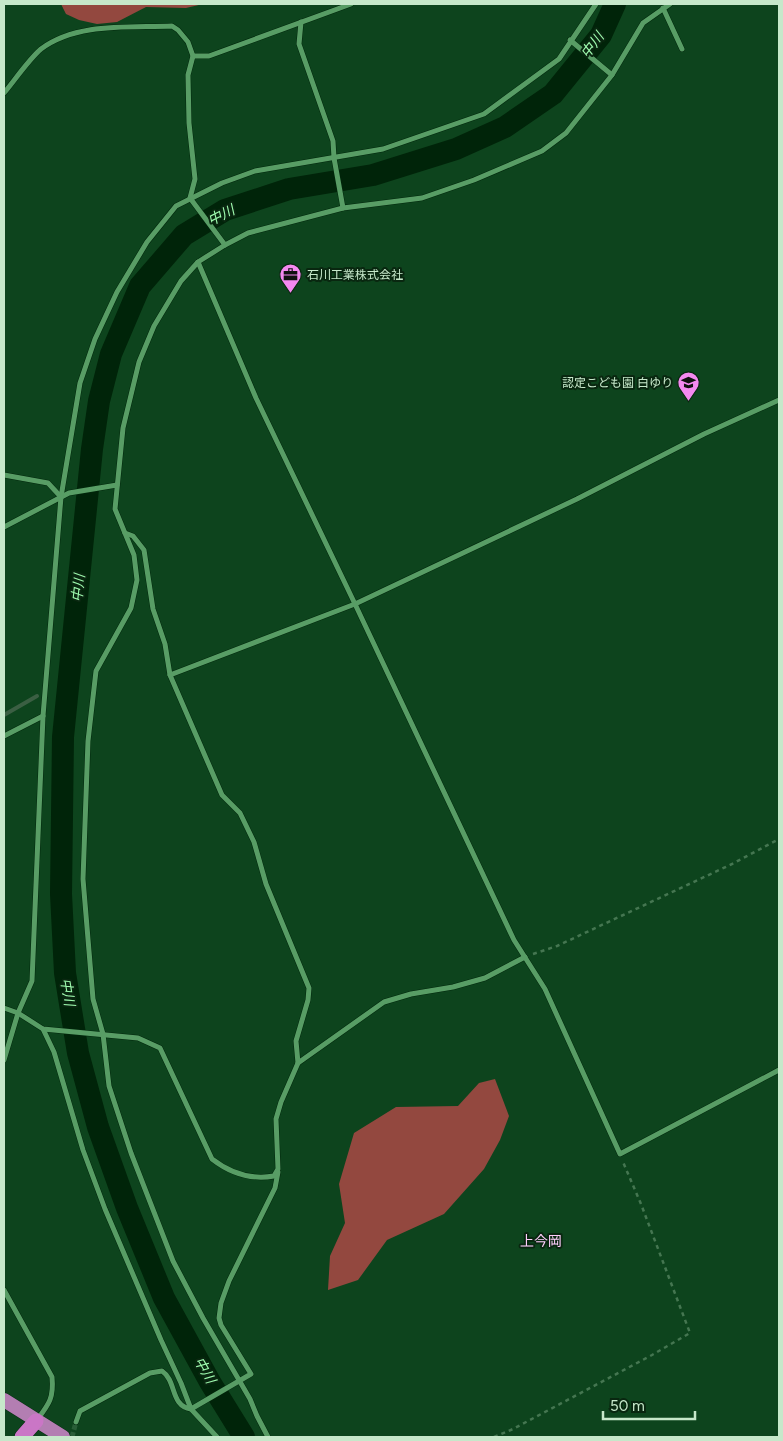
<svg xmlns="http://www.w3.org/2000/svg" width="783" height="1441" font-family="Figtree,'Noto Sans JP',sans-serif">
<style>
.green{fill:#93483f}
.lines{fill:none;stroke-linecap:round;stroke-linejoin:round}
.stream{stroke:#3b5f43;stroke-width:4}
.river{stroke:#002409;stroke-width:22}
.minor-tunnel{stroke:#295d37;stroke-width:5;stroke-dasharray:5 2.5;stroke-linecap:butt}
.minor-casing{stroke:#02280d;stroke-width:6}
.trunk-casing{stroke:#02280d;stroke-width:15}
.motorway-casing{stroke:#02280d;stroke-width:16}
.path{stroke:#457651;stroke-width:2.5;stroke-dasharray:4 4;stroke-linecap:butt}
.minor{stroke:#589d65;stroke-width:5}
.trunk{stroke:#b37eb2;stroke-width:14}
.motorway{stroke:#ca76c6;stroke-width:15}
.labels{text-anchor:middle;stroke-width:4;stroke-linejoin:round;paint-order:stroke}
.poi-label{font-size:12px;fill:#c6e8ca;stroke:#092710;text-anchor:start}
.water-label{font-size:14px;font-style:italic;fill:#a0fcb0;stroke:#092710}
.neighbourhood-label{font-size:14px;fill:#fecefb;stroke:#092710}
</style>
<rect width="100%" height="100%" fill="#0d441d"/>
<g class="green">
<polygon points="61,4 203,4 186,8 146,7 117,22 97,24 79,20 66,14"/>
<polygon points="495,1079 509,1116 500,1140 484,1169 444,1214 387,1240 358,1280 328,1290 330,1256 345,1223 339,1184 354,1133 396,1107 458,1106 479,1083"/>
</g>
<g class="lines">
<g class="stream">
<polyline points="60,684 69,678"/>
<polyline points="4,715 37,696"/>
</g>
<polyline class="river" points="244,1437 210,1382 164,1298 127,1208 98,1127 78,1053 65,973 61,894 63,737 92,449 99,401 111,354 140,286 184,235 225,210 289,189 373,175 456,149 505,127 553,94 601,35 615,4"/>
<polyline class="minor-tunnel" points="72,1437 76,1422"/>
<defs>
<g id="minor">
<polyline points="663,8 682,49"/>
<polyline points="301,22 299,44 333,141 334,158 343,208"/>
<polyline points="570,40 612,75"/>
<polyline points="193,56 209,56 351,4"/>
<path d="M4,93C14,81 30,58 41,49C77,22 130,28 172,26L178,30L188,42L193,56L188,75L189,123L195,179L190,198L225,245"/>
<polyline points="198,262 256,398 355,604 514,940 545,989 620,1154 779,1070"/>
<polyline points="4,475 48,483 61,497"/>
<polyline points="4,527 69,493 117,485"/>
<polyline points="125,533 133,536 144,550 153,609 165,644 170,675 222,795 240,813 254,842 266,884 309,988 308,1000 296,1041 298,1063"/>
<polyline points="170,675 355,604 577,499 704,434 779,400"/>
<polyline points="4,736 43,716"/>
<path d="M4,1008L18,1013L43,1029L138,1038L160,1048L212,1159C230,1173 251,1180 274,1176L278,1169L276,1119L281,1102L298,1063L384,1002L411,994L453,987L485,978L525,957"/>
<polyline points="43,1029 54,1052 83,1150 105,1209 161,1340 181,1383 191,1409 217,1437"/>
<polyline points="4,1060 18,1013 32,981 43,716 61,497 80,383 95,339 117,292 147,242 176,206 222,183 255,171 383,149 484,114 559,59 596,4"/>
<path d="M4,1290L52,1377C54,1398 49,1404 37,1420"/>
<path d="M76,1422L80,1411L150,1373L162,1371C177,1381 170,1406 191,1409L251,1374L221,1325L219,1318L221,1303L229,1281L275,1188L278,1172"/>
<polyline points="268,1437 257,1416 250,1399 203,1318 173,1261 131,1153 109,1086 103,1034 93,999 83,879 88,741 96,671 131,608 137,580 134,555 115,509 123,428 139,362 154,326 181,281 198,262 225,245 248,233 343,208 422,198 474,180 542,151 566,133 612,75 643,23 670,4"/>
</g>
<polyline id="trunk" points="4,1400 63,1437"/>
<polyline id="motorway" points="22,1437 36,1421"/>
</defs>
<use href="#minor" class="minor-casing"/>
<use href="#trunk" class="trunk-casing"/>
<use href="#motorway" class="motorway-casing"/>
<g class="path">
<polyline points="533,954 557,946 732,864 779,839"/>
<polyline points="494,1437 513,1429 652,1355 690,1333 641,1204 623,1162"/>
</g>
<use href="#minor" class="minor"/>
<use href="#trunk" class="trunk"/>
<use href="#motorway" class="motorway"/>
</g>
<defs>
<symbol id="office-pin" viewBox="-11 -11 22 30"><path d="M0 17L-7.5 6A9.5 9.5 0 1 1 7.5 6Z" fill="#f489f0" stroke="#092710"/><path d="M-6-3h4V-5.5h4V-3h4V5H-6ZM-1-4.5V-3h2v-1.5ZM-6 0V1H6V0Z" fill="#111"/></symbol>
<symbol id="school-pin" viewBox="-11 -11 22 30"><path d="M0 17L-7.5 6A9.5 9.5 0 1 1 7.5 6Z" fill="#f489f0" stroke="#092710"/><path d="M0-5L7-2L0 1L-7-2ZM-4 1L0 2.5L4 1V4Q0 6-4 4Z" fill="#111"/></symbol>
</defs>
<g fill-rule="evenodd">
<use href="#office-pin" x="278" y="262" width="25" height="34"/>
<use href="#school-pin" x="676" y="370" width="25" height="34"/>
</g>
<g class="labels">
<g class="poi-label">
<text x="307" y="279">石川工業株式会社</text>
<text x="673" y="387" text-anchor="end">認定こども園 白ゆり</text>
</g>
<g class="water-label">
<text transform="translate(592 45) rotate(-53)" y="5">中川</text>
<text transform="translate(221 215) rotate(-27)" y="5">中川</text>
<text transform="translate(78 588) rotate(-84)" y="5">中川</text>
<text transform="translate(68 992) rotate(81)" y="5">中川</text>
<text transform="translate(205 1370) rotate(60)" y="5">中川</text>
</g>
<g class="neighbourhood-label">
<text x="541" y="1246">上今岡</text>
</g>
</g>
<rect width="783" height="1441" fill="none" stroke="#c6e8ca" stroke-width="10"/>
<path d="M603 1411v8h92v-8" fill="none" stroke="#c6e8ca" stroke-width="2.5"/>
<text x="610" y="1411" font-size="15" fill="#c6e8ca" stroke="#092710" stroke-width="4" paint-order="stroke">50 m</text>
</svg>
